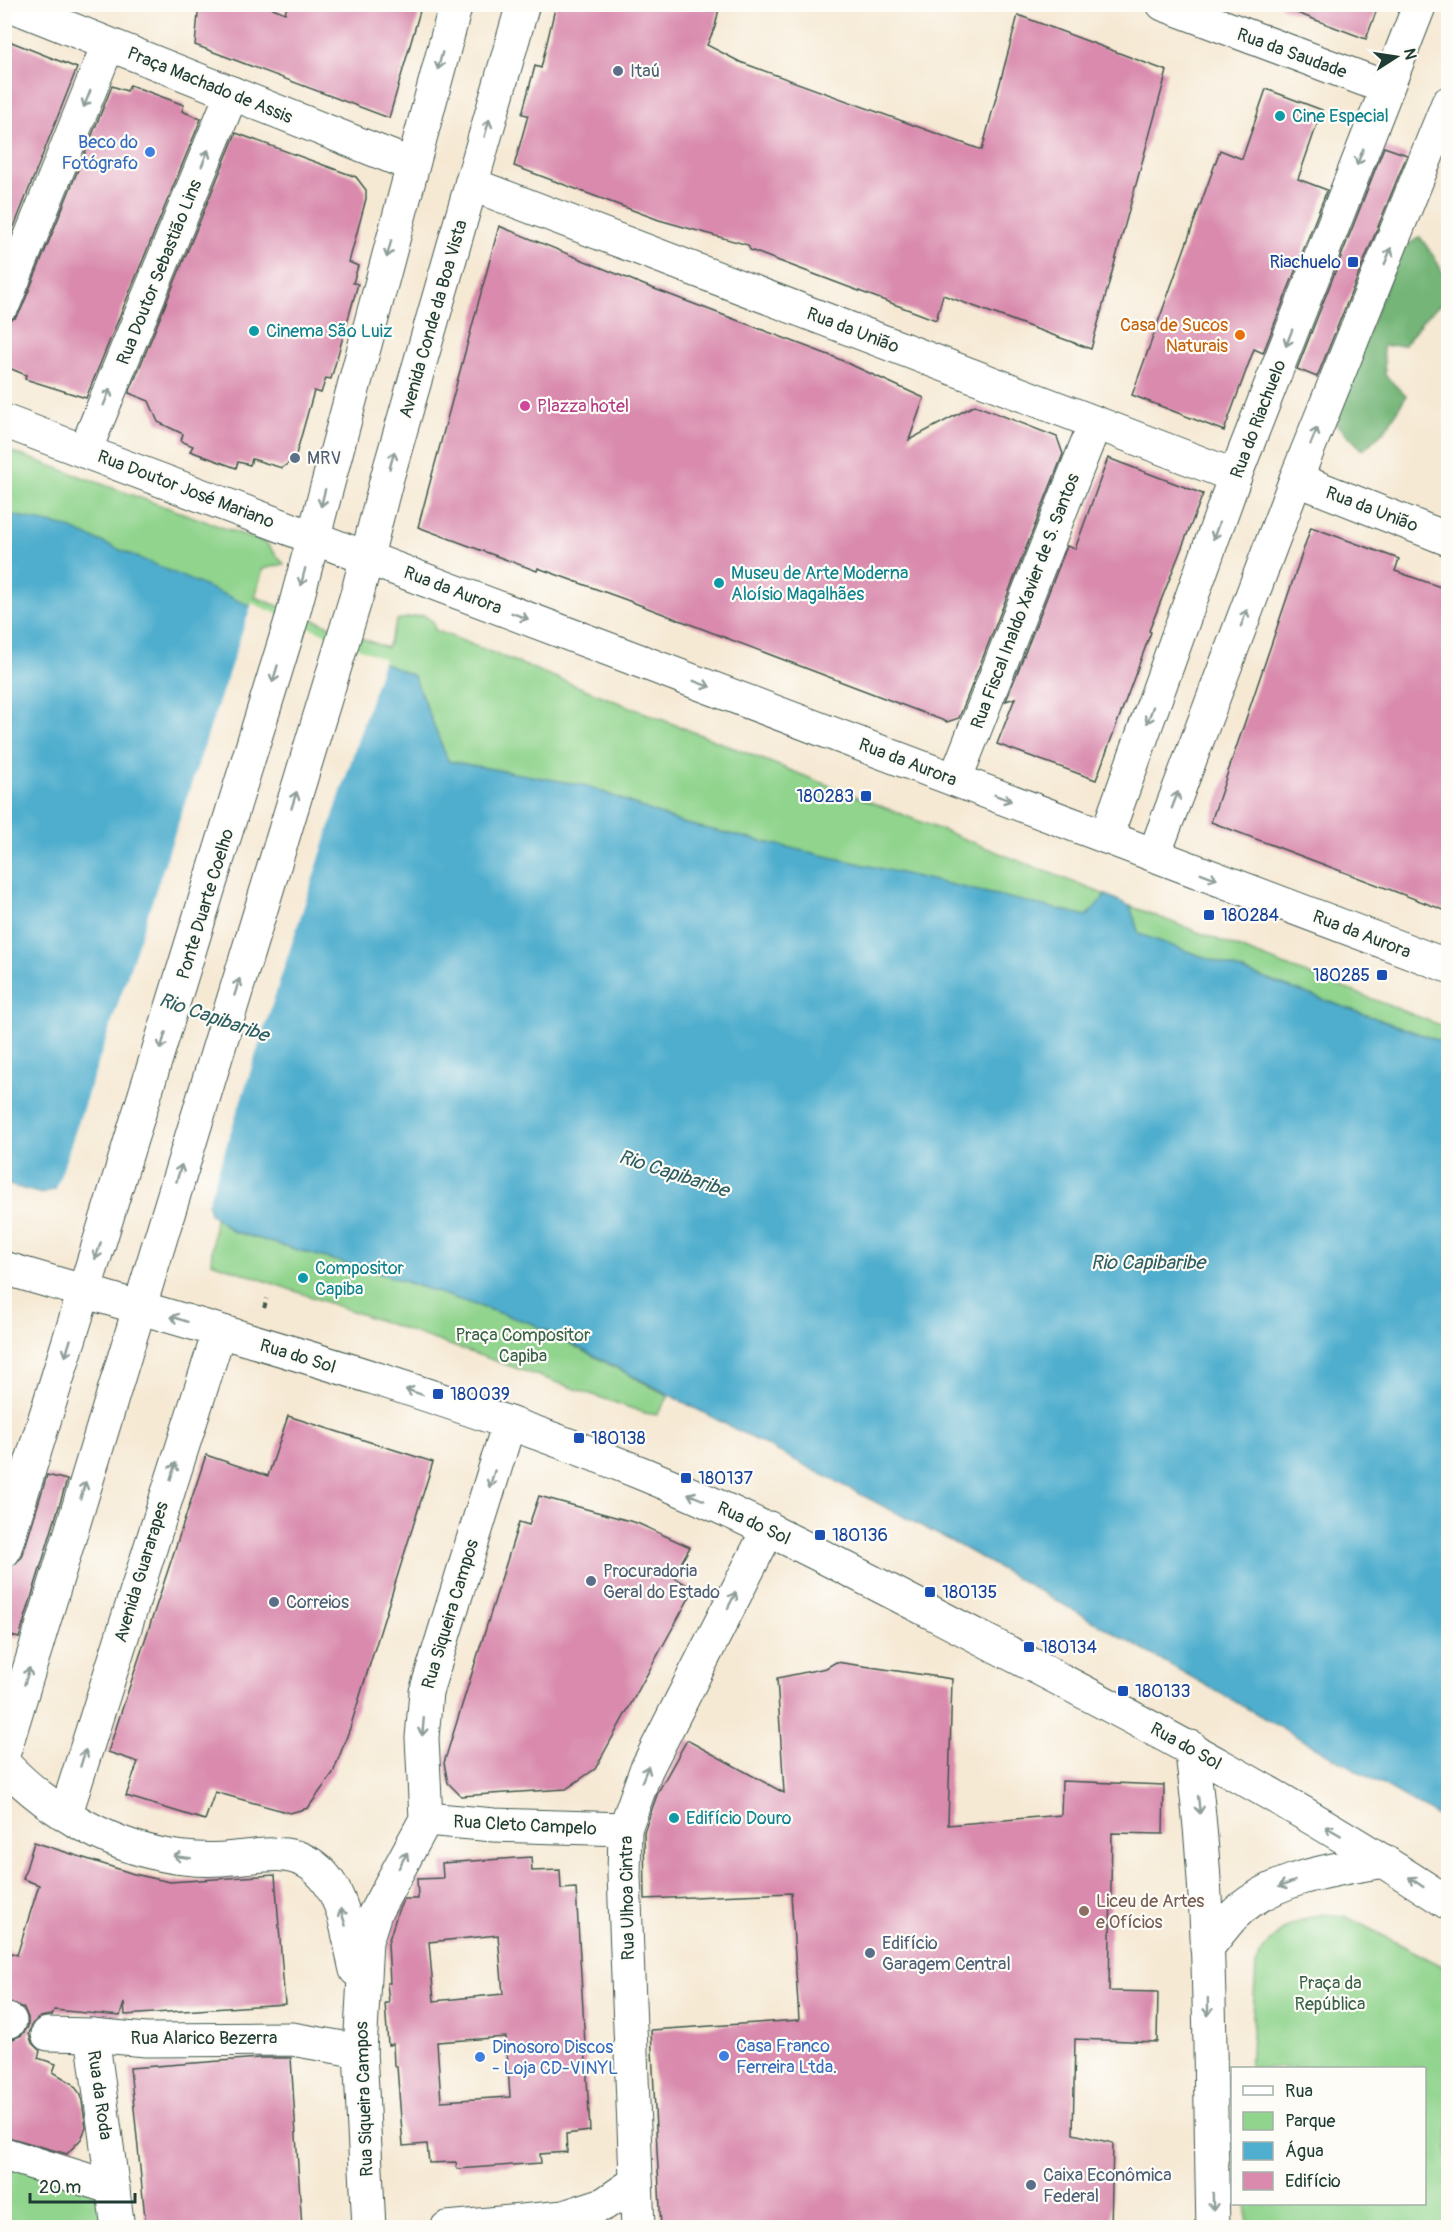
<svg xmlns="http://www.w3.org/2000/svg" width="1453" height="2232" font-family="Pangolin,sans-serif">
<style>
.green{fill:#90d48d;stroke:#588860;stroke-width:1.5}
.forest{fill:#74b678;stroke:#4a7a56;stroke-width:1.5}
.water{fill:#50aece;stroke:#387681;stroke-width:1.5}
.pier{fill:#f6e9d4}
.building{fill:#d98aad;fill-rule:evenodd}
.lines{fill:none;stroke-linecap:round;stroke-linejoin:round}
.street-casing{stroke:#3f574c;stroke-width:35}
.secondary-casing{stroke:#3f574c;stroke-width:35}
.path{stroke:#3f574c;stroke-width:4;stroke-dasharray:4.5 4.5;stroke-linecap:butt}
.street{stroke:#fff;stroke-width:33}
.secondary{stroke:#fff;stroke-width:33}
.oneway{stroke:#8f9e9a}
.service-dot{fill:#5c6f8a;stroke:#fdfcf7;stroke-width:2}
.culture-dot{fill:#0f9aa8;stroke:#fdfcf7;stroke-width:2}
.shop-dot{fill:#3f7fe0;stroke:#fdfcf7;stroke-width:2}
.transit-dot{fill:#1a4fb4;stroke:#fdfcf7;stroke-width:2}
.food-dot{fill:#e8710a;stroke:#fdfcf7;stroke-width:2}
.hotel-dot{fill:#d1479c;stroke:#fdfcf7;stroke-width:2}
.education-dot{fill:#8d6e63;stroke:#fdfcf7;stroke-width:2}
.labels{text-anchor:middle;stroke-width:4.5;stroke-linejoin:round;paint-order:stroke}
.street-label{font-size:18px;fill:#1f3d34;stroke:#fdfcf7}
.service-label{font-size:18px;fill:#4e5e75;stroke:#fdfcf7;text-anchor:start}
.culture-label{font-size:18px;fill:#0d838f;stroke:#fdfcf7;text-anchor:start}
.shop-label{font-size:18px;fill:#366cbe;stroke:#fdfcf7;text-anchor:start}
.transit-label{font-size:18px;fill:#164399;stroke:#fdfcf7;text-anchor:start}
.food-label{font-size:18px;fill:#c56008;stroke:#fdfcf7;text-anchor:end}
.hotel-label{font-size:18px;fill:#b23c85;stroke:#fdfcf7;text-anchor:start}
.park-label{font-size:18px;fill:#3b634a;stroke:#fdfcf7}
.education-label{font-size:18px;fill:#785e54;stroke:#fdfcf7;text-anchor:start}
.water-label{font-size:20px;font-style:italic;fill:#2e5f62;stroke:#fdfcf7}
</style>
<rect width="100%" height="100%" fill="#fdfcf7"/>
<filter id="ink" filterUnits="userSpaceOnUse"><feTurbulence type="fractalNoise" baseFrequency=".0167" numOctaves="2"/><feDisplacementMap in="SourceGraphic" scale="12" xChannelSelector="R" yChannelSelector="G"/><feConvolveMatrix kernelMatrix="1 2 1 2 8 2 1 2 1" color-interpolation-filters="sRGB"/></filter>
<filter id="wash" filterUnits="userSpaceOnUse"><feTurbulence type="fractalNoise" baseFrequency=".008" numOctaves="4" result="noise"/><feDisplacementMap in="SourceGraphic" scale="24" xChannelSelector="R" yChannelSelector="G"/><feGaussianBlur stdDeviation="1.35" result="paint"/><feColorMatrix in="noise" values="0 0 0 0 0 0 0 0 0 0 0 0 0 0 0 0 0 1.4 0 .05"/><feComposite in="paint" operator="in"/></filter>
<g filter="url(#wash)">
<rect width="100%" height="100%" fill="#f6e9d4"/>
<g class="green">
<polygon points="4,449 266,543 284,564 263,569 255,597 387,648 397,620 424,615 433,622 435,630 1106,895 1087,916 682,823 587,786 448,761 414,676 5,515"/>
<polygon points="1130,906 1448,1028 1448,1044 1139,934"/>
<polygon points="215,1217 232,1231 375,1272 533,1324 669,1396 657,1415 645,1413 211,1262"/>
<path d="M1323,1914L1345,1916L1448,1969V2227H1247V2204H1424V2068H1250L1256,1964C1268,1935 1293,1920 1323,1914Z"/>
<polygon points="4,2154 113,2188 118,2227 5,2227"/>
</g>
<path class="forest" d="M1420,237C1433,255 1448,274 1448,297L1422,321L1405,345L1383,346L1385,375L1406,396L1386,429L1363,450L1333,421L1401,249Z"/>
<polygon class="water" points="4,513 67,527 414,676 448,761 587,786 682,823 1087,916 1106,895 1130,906 1139,934 1448,1044 1448,1822 958,1545 533,1324 382,1274 232,1231 210,1213 207,1201 63,1186 42,1194 5,1184"/>
<polygon class="pier" points="252,603 384,659 206,1208 205,1204 78,1189 55,1192"/>
<g id="blocks">
<g class="building">
<polygon points="199,4 263,4 285,13 288,4 422,4 389,118 195,45"/>
<polygon points="556,4 720,4 715,27 707,45 740,62 982,150 1018,15 1167,71 1091,349 943,295 936,320 750,250 748,245 659,220 514,166 528,115 522,114 535,66 541,68"/>
<polygon points="1281,4 1379,4 1366,39 1281,7"/>
<polygon points="4,39 77,68 4,252"/>
<polygon points="130,85 184,105 182,111 201,119 86,398 25,379 26,375 4,366 4,321 15,318 21,310 112,86 127,91"/>
<polygon points="1266,89 1322,110 1298,179 1327,190 1263,353 1254,349 1224,431 1132,395 1220,150 1242,159"/>
<polygon points="236,133 356,177 366,190 366,199 349,262 358,266 353,283 358,284 331,379 326,378 321,393 314,391 295,458 282,468 252,459 250,465 238,462 236,468 190,451 193,446 181,441 183,434 158,422 149,401 129,393"/>
<polygon points="1384,147 1407,155 1317,377 1297,369"/>
<polygon points="499,226 644,285 834,357 924,398 909,440 975,405 1057,437 1063,454 959,718 947,722 624,599 538,568 537,571 418,527"/>
<polygon points="1108,458 1203,494 1149,631 1151,632 1096,780 997,744 1015,698 1006,701 1067,546 1075,549"/>
<polygon points="1311,527 1399,559 1395,571 1449,590 1449,912 1211,822"/>
<polygon points="288,1416 433,1462 350,1728 333,1773 308,1808 290,1813 215,1792 205,1820 126,1796 138,1762 108,1752 206,1455 268,1476"/>
<polygon points="47,1475 67,1480 19,1638 4,1634 4,1588 10,1568 22,1557"/>
<polygon points="539,1496 637,1523 690,1547 673,1577 694,1589 595,1769 566,1789 461,1796 448,1783 444,1763 519,1522 529,1525"/>
<polygon points="836,1662 952,1679 948,1825 1061,1815 1062,1781 1164,1785 1163,1834 1112,1833 1109,1991 1158,1992 1157,2042 1075,2039 1073,2134 1113,2143 1111,2228 661,2228 651,2030 799,2020 791,1893 645,1899 644,1832 658,1792 687,1740 784,1793 777,1678 826,1668"/>
<polygon points="34,1842 134,1874 170,1882 275,1875 285,2004 125,2015 124,2003 120,2016 54,2010 52,2015 40,2017 32,2024 29,2034 32,2043 40,2051 38,2058 56,2064 53,2072 72,2083 81,2095 86,2128 81,2139 67,2154 4,2136 4,2039 13,2039 22,2035 28,2027 28,2018 24,2008 4,2001 4,1950 17,1955 39,1885 23,1879"/>
<path d="M531,1857L532,1871L560,1870L561,1889L576,1888L590,2131L566,2134L567,2152L540,2154L541,2163L457,2169L456,2162L429,2163L427,2144L403,2146L397,2066H394L393,2044L388,2045L385,2003H389L387,1983H390L388,1943L398,1911L404,1899H418L417,1879L443,1878L442,1863ZM498,1935L503,1994L434,2001L429,1942ZM506,2037L510,2097L441,2101L437,2042Z"/>
<polygon points="259,2058 291,2058 302,2228 146,2228 130,2068"/>
</g>
</g>
</g>
<g filter="url(#ink)">
<use href="#blocks" fill-opacity="0" stroke="#3f574c" stroke-width="1.5"/>
<g class="lines">
<defs>
<g id="street">
<polyline points="8,4 412,165"/>
<polyline points="1163,4 1387,88"/>
<polyline points="471,184 1235,476"/>
<polyline points="4,303 108,45"/>
<polyline points="85,451 232,93"/>
<polyline points="1296,479 1448,539"/>
<polyline points="955,780 1095,423"/>
<path d="M4,1764C51,1813 116,1851 184,1858C200,1860 218,1860 234,1858C264,1856 292,1847 317,1869C345,1893 348,1937 356,1970"/>
<polyline points="66,1813 219,1332"/>
<polyline points="426,1819 494,1825 625,1829"/>
<polyline points="4,2019 10,2021"/>
<polyline points="48,2034 92,2035 146,2040 292,2039 360,2051"/>
<polyline points="92,2035 118,2228"/>
<polyline points="4,2154 113,2188"/>
<polyline points="369,2228 360,2051 366,1941 375,1913 426,1819 422,1738 426,1692 509,1423"/>
<polyline points="447,2228 564,2217 604,2204 636,2182"/>
<polyline points="638,2228 624,1876 625,1829 646,1770 769,1528"/>
</g>
<g id="secondary">
<polyline points="4,421 1448,966"/>
<polyline points="1106,837 1235,476 1420,4"/>
<polyline points="1154,855 1296,479 1448,103"/>
<path d="M4,1268C218,1331 434,1389 641,1473C762,1522 876,1584 992,1644C1148,1725 1302,1806 1448,1903"/>
<polyline points="4,1551 292,618 456,4"/>
<path d="M1191,1747C1213,1906 1209,2068 1213,2228"/>
<polyline points="4,1752 358,591 387,478 523,4"/>
<path d="M1207,1948C1215,1938 1224,1926 1233,1916C1270,1878 1334,1869 1384,1861"/>
</g>
</defs>
<use href="#street" class="street-casing"/>
<use href="#secondary" class="secondary-casing"/>
<polyline class="path" points="264,1308 267,1299"/>
<use href="#street" class="street"/>
<use href="#secondary" class="secondary"/>
</g>
<defs><path id="oneway-shaft" d="M-6 0H5M1.5-3L5.5 0L1.5 3" fill="none" stroke-width="1.6" stroke-linecap="round" stroke-linejoin="round" transform="scale(1.5)"/></defs>
<g class="oneway">
<use href="#oneway-shaft" transform="translate(440 61) rotate(105)"/>
<use href="#oneway-shaft" transform="translate(87 99) rotate(112)"/>
<use href="#oneway-shaft" transform="translate(487 128) rotate(-74)"/>
<use href="#oneway-shaft" transform="translate(1360 157) rotate(111)"/>
<use href="#oneway-shaft" transform="translate(205 158) rotate(-68)"/>
<use href="#oneway-shaft" transform="translate(389 249) rotate(105)"/>
<use href="#oneway-shaft" transform="translate(1388 256) rotate(-68)"/>
<use href="#oneway-shaft" transform="translate(1289 338) rotate(111)"/>
<use href="#oneway-shaft" transform="translate(107 397) rotate(-68)"/>
<use href="#oneway-shaft" transform="translate(1314 436) rotate(-67)"/>
<use href="#oneway-shaft" transform="translate(392 460) rotate(-74)"/>
<use href="#oneway-shaft" transform="translate(323 498) rotate(104)"/>
<use href="#oneway-shaft" transform="translate(1216 531) rotate(110)"/>
<use href="#oneway-shaft" transform="translate(303 577) rotate(104)"/>
<use href="#oneway-shaft" transform="translate(520 616) rotate(21)"/>
<use href="#oneway-shaft" transform="translate(1244 618) rotate(-69)"/>
<use href="#oneway-shaft" transform="translate(275 674) rotate(107)"/>
<use href="#oneway-shaft" transform="translate(702 684) rotate(21)"/>
<use href="#oneway-shaft" transform="translate(1150 715) rotate(110)"/>
<use href="#oneway-shaft" transform="translate(1003 798) rotate(21)"/>
<use href="#oneway-shaft" transform="translate(294 800) rotate(-73)"/>
<use href="#oneway-shaft" transform="translate(1175 800) rotate(-69)"/>
<use href="#oneway-shaft" transform="translate(1209 876) rotate(21)"/>
<use href="#oneway-shaft" transform="translate(237 987) rotate(-73)"/>
<use href="#oneway-shaft" transform="translate(163 1041) rotate(107)"/>
<use href="#oneway-shaft" transform="translate(179 1173) rotate(-73)"/>
<use href="#oneway-shaft" transform="translate(98 1251) rotate(108)"/>
<use href="#oneway-shaft" transform="translate(179 1319) rotate(-162)"/>
<use href="#oneway-shaft" transform="translate(68 1348) rotate(107)"/>
<use href="#oneway-shaft" transform="translate(414 1392) rotate(-162)"/>
<use href="#oneway-shaft" transform="translate(173 1471) rotate(-73)"/>
<use href="#oneway-shaft" transform="translate(492 1479) rotate(107)"/>
<use href="#oneway-shaft" transform="translate(83 1490) rotate(-73)"/>
<use href="#oneway-shaft" transform="translate(696 1497) rotate(-157)"/>
<use href="#oneway-shaft" transform="translate(732 1600) rotate(-63)"/>
<use href="#oneway-shaft" transform="translate(27 1676) rotate(-73)"/>
<use href="#oneway-shaft" transform="translate(423 1727) rotate(95)"/>
<use href="#oneway-shaft" transform="translate(83 1758) rotate(-73)"/>
<use href="#oneway-shaft" transform="translate(645 1774) rotate(-68)"/>
<use href="#oneway-shaft" transform="translate(1199 1805) rotate(84)"/>
<use href="#oneway-shaft" transform="translate(1333 1831) rotate(-150)"/>
<use href="#oneway-shaft" transform="translate(182 1857) rotate(-173)"/>
<use href="#oneway-shaft" transform="translate(403 1860) rotate(-62)"/>
<use href="#oneway-shaft" transform="translate(1416 1882) rotate(-146)"/>
<use href="#oneway-shaft" transform="translate(1287 1884) rotate(159)"/>
<use href="#oneway-shaft" transform="translate(343 1917) rotate(-107)"/>
<use href="#oneway-shaft" transform="translate(1208 2007) rotate(89)"/>
<use href="#oneway-shaft" transform="translate(1213 2202) rotate(89)"/>
</g>
</g>
<g class="service-dot">
<circle cx="618" cy="71" r="6"/>
<circle cx="295" cy="458" r="6"/>
<circle cx="591" cy="1581" r="6"/>
<circle cx="274" cy="1602" r="6"/>
<circle cx="870" cy="1953" r="6"/>
<circle cx="1031" cy="2185" r="6"/>
</g>
<g class="culture-dot">
<circle cx="1280" cy="116" r="6"/>
<circle cx="254" cy="331" r="6"/>
<circle cx="719" cy="583" r="6"/>
<circle cx="303" cy="1278" r="6"/>
<circle cx="674" cy="1818" r="6"/>
</g>
<g class="shop-dot">
<circle cx="150" cy="152" r="6"/>
<circle cx="724" cy="2056" r="6"/>
<circle cx="480" cy="2057" r="6"/>
</g>
<g class="transit-dot">
<rect x="1347" y="256" width="12" height="12" rx="3"/>
<rect x="860" y="790" width="12" height="12" rx="3"/>
<rect x="1203" y="909" width="12" height="12" rx="3"/>
<rect x="1376" y="969" width="12" height="12" rx="3"/>
<rect x="432" y="1388" width="12" height="12" rx="3"/>
<rect x="573" y="1432" width="12" height="12" rx="3"/>
<rect x="680" y="1472" width="12" height="12" rx="3"/>
<rect x="814" y="1529" width="12" height="12" rx="3"/>
<rect x="924" y="1586" width="12" height="12" rx="3"/>
<rect x="1023" y="1641" width="12" height="12" rx="3"/>
<rect x="1117" y="1685" width="12" height="12" rx="3"/>
</g>
<circle class="food-dot" cx="1240" cy="335" r="6"/>
<circle class="hotel-dot" cx="525" cy="406" r="6"/>
<circle class="education-dot" cx="1084" cy="1911" r="6"/>
<g class="labels">
<g class="street-label">
<text transform="translate(1292 53) rotate(20)" y="6">Rua da Saudade</text>
<text transform="translate(210 85) rotate(22)" y="6">Praça Machado de Assis</text>
<text transform="translate(159 272) rotate(-68)" y="6">Rua Doutor Sebastião Lins</text>
<text transform="translate(433 319) rotate(-74)" y="6">Avenida Conde da Boa Vista</text>
<text transform="translate(853 330) rotate(21)" y="6">Rua da União</text>
<text transform="translate(1258 419) rotate(-69)" y="6">Rua do Riachuelo</text>
<text transform="translate(186 489) rotate(21)" y="6">Rua Doutor José Mariano</text>
<text transform="translate(1372 509) rotate(21)" y="6">Rua da União</text>
<text transform="translate(453 590) rotate(21)" y="6">Rua da Aurora</text>
<text transform="translate(1025 601) rotate(-69)" y="6">Rua Fiscal Inaldo Xavier de S. Santos</text>
<text transform="translate(908 762) rotate(21)" y="6">Rua da Aurora</text>
<text transform="translate(205 904) rotate(-73)" y="6">Ponte Duarte Coelho</text>
<text transform="translate(1362 934) rotate(21)" y="6">Rua da Aurora</text>
<text transform="translate(298 1356) rotate(17)" y="6">Rua do Sol</text>
<text transform="translate(754 1523) rotate(25)" y="6">Rua do Sol</text>
<text transform="translate(141 1572) rotate(-73)" y="6">Avenida Guararapes</text>
<text transform="translate(450 1614) rotate(-73)" y="6">Rua Siqueira Campos</text>
<text transform="translate(1186 1746) rotate(29)" y="6">Rua do Sol</text>
<text transform="translate(525 1825) rotate(3)" y="6">Rua Cleto Campelo</text>
<text transform="translate(627 1898) rotate(-91)" y="6">Rua Ulhoa Cintra</text>
<text x="204" y="2044">Rua Alarico Bezerra</text>
<text transform="translate(100 2095) rotate(82)" y="6">Rua da Roda</text>
<text transform="translate(364 2099) rotate(-92)" y="6">Rua Siqueira Campos</text>
</g>
<g class="service-label">
<text x="630" y="77">Itaú</text>
<text x="307" y="464">MRV</text>
<text x="603" y="1577">Procuradoria<tspan x="603" dy="21">Geral do Estado</tspan></text>
<text x="286" y="1608">Correios</text>
<text x="882" y="1949">Edifício<tspan x="882" dy="21">Garagem Central</tspan></text>
<text x="1043" y="2181">Caixa Econômica<tspan x="1043" dy="21">Federal</tspan></text>
</g>
<g class="culture-label">
<text x="1292" y="122">Cine Especial</text>
<text x="266" y="337">Cinema São Luiz</text>
<text x="731" y="579">Museu de Arte Moderna<tspan x="731" dy="21">Aloísio Magalhães</tspan></text>
<text x="315" y="1274">Compositor<tspan x="315" dy="21">Capiba</tspan></text>
<text x="686" y="1824">Edifício Douro</text>
</g>
<g class="shop-label">
<text x="138" y="148" text-anchor="end">Beco do<tspan x="138" dy="21">Fotógrafo</tspan></text>
<text x="736" y="2052">Casa Franco<tspan x="736" dy="21">Ferreira Ltda.</tspan></text>
<text x="492" y="2053">Dinosoro Discos<tspan x="492" dy="21">- Loja CD-VINYL</tspan></text>
</g>
<g class="transit-label">
<text x="1341" y="268" text-anchor="end">Riachuelo</text>
<text x="854" y="802" text-anchor="end">180283</text>
<text x="1221" y="921">180284</text>
<text x="1370" y="981" text-anchor="end">180285</text>
<text x="450" y="1400">180039</text>
<text x="591" y="1444">180138</text>
<text x="698" y="1484">180137</text>
<text x="832" y="1541">180136</text>
<text x="942" y="1598">180135</text>
<text x="1041" y="1653">180134</text>
<text x="1135" y="1697">180133</text>
</g>
<g class="food-label">
<text x="1228" y="331">Casa de Sucos<tspan x="1228" dy="21">Naturais</tspan></text>
</g>
<g class="hotel-label">
<text x="537" y="412">Plazza hotel</text>
</g>
<g class="park-label">
<text x="523" y="1341">Praça Compositor<tspan x="523" dy="21">Capiba</tspan></text>
<text x="1330" y="1989">Praça da<tspan x="1330" dy="21">República</tspan></text>
</g>
<g class="education-label">
<text x="1096" y="1907">Liceu de Artes<tspan x="1096" dy="21">e Ofícios</tspan></text>
</g>
<g class="water-label">
<text transform="translate(214 1017) rotate(19)" y="7">Rio Capibaribe</text>
<text transform="translate(674 1173) rotate(18)" y="7">Rio Capibaribe</text>
<text x="1148" y="1269">Rio Capibaribe</text>
</g>
</g>
<rect width="1453" height="2232" fill="none" stroke="#fdfcf7" stroke-width="24"/>
<rect x="1231" y="2067" width="195" height="138" fill="#fdfcf7" stroke="#a4b0a9" stroke-width="1.5"/>
<rect x="1243" y="2086" width="30" height="9" fill="#ffffff" stroke="#a4b0a9" stroke-width="1.5"/>
<text x="1285" y="2097" font-size="18" fill="#1f3d34">Rua</text>
<rect x="1243" y="2112" width="30" height="18" fill="#90d48d" stroke="#a4b0a9" stroke-width="1.5"/>
<text x="1285" y="2127" font-size="18" fill="#1f3d34">Parque</text>
<rect x="1243" y="2142" width="30" height="18" fill="#50aece" stroke="#a4b0a9" stroke-width="1.5"/>
<text x="1285" y="2157" font-size="18" fill="#1f3d34">Água</text>
<rect x="1243" y="2172" width="30" height="18" fill="#d98aad" stroke="#a4b0a9" stroke-width="1.5"/>
<text x="1285" y="2187" font-size="18" fill="#1f3d34">Edifício</text>
<g transform="translate(1396 57) rotate(78)" stroke="#fdfcf7" stroke-width="4.5" paint-order="stroke">
<path d="M0-4.5L10 22L0 15L-10 22Z" fill="#1f3d34"/>
<text y="-9" font-size="16" font-weight="bold" text-anchor="middle" fill="#1f3d34">N</text>
</g>
<path d="M30 2193v9h105v-9" fill="none" stroke="#1f3d34" stroke-width="3"/>
<text x="39" y="2193" font-size="18" fill="#1f3d34" stroke="#fdfcf7" stroke-width="4.5" paint-order="stroke">20 m</text>
</svg>
